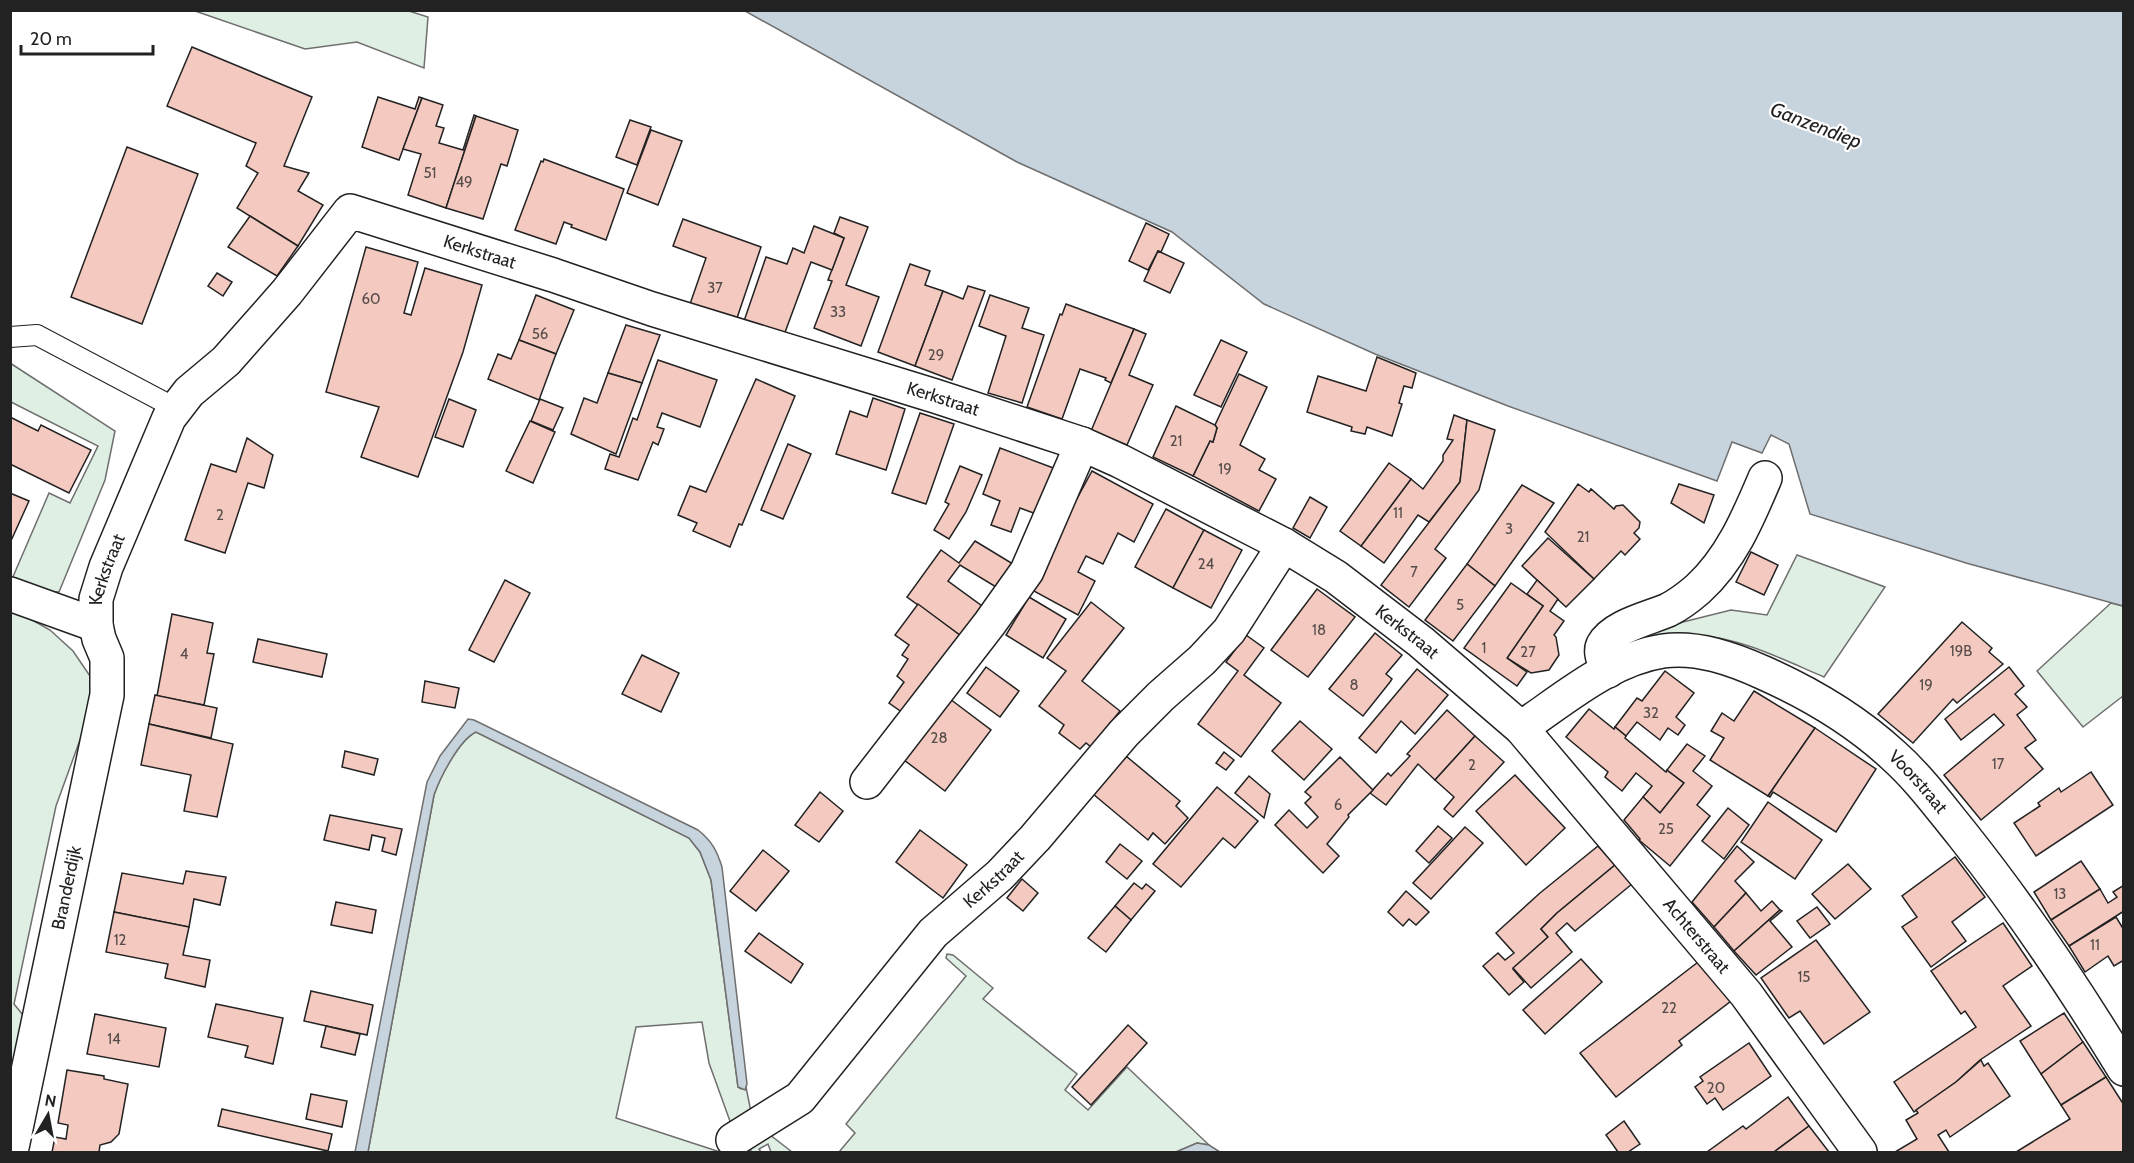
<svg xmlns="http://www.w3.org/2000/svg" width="2134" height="1163" font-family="Cabin,sans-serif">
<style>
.green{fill:#e0efe3;stroke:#6f6f6f;stroke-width:1.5}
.water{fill:#c7d3dd;stroke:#6f6f6f;stroke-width:1.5}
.building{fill:#f3c9c0;stroke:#222;stroke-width:1.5}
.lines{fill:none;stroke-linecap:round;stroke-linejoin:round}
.service-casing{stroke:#222;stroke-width:22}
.minor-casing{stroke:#222;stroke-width:36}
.service{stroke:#fff;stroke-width:20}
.minor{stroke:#fff;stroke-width:33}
.labels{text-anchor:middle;stroke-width:4.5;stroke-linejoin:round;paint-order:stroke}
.number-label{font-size:15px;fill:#564c4a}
.street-label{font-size:18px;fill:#222;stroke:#fff}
.water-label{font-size:20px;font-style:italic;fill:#222;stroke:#fff}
</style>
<rect width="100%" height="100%" fill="#fff"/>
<g class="green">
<polygon points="195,11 409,11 428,17 424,68 357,42 305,49"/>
<polygon points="10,363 115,431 105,480 59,592 46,591 12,579 49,493 70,503 98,446 11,402"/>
<path d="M1797,555L1885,587L1824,677C1784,660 1741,638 1697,635C1680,634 1660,640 1642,642V637L1683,622L1731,610L1767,615Z"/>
<polygon points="2111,603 2123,606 2123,696 2083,727 2037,671"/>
<polygon points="11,608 50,630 73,651 90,676 93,704 56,806 14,1004 27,1020 11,1098"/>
<path d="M476,732L689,838L700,852L711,880L738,1087L741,1089L746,1087L751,1112L731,1124L709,1063L702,1022L636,1027L616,1118L720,1152H368L434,795C440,777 459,740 476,732Z"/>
<polygon points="947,954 953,955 993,988 983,999 1077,1074 1065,1090 1088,1110 1127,1067 1209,1145 1197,1143 1176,1152 839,1152 855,1133 846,1124 966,976 946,958"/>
<polygon points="765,1131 792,1152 771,1152 768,1144 759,1149 761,1152 751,1152 750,1143"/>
</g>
<g class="water">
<polygon points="745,11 2123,11 2123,606 1966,563 1810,514 1789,444 1771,435 1762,453 1732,442 1717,481 1508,406 1375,354 1264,304 1172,232 1017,162"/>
<path d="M468,719L474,720L698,830C712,841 717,851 722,867L747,1084L745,1090L738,1087L711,880L700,852L689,838L476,732C459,740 440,778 434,795L368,1152H355L427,782L440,756Z"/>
<polygon points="1197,1143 1209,1145 1220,1152 1176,1152"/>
</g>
<g class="building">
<polygon points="192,47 312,97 284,166 309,173 298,191 323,205 298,246 237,208 258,173 246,166 256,143 167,106"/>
<polygon points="378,97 415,109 419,97 422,98 399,160 362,147"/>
<polygon points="422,98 443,105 436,126 444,128 439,143 463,150 474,115 476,116 446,208 408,195 421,154 403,149"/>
<polygon points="476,116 518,130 507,166 501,164 483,219 446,208"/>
<polygon points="630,120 651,127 637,165 616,157"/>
<polygon points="651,130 682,141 658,205 627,193"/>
<polygon points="127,147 198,174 142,324 71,297"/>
<polygon points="544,159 624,189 606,240 571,227 572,225 564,222 556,244 515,230 541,161 543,162"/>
<polygon points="250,216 298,246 277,276 228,247"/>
<polygon points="840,217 868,227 846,285 879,297 861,346 814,328 832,281 828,280 844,238 834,233"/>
<polygon points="683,219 761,247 736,321 690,304 706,258 673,246"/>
<polygon points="1146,223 1169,234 1161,252 1158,251 1148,270 1129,261"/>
<polygon points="814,226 844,238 832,270 811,262 784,335 744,321 766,257 787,264 793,248 804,253"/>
<polygon points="366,247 418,262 404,313 411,315 425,268 482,285 463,352 418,477 361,457 379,407 326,392"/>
<polygon points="1158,251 1184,263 1170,293 1144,281"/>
<polygon points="910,264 930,271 925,285 943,291 915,366 878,352"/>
<polygon points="217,273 232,282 223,296 208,286"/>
<polygon points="968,286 985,291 952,380 915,366 943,291 963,299"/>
<polygon points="536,295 574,310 556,354 519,340"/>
<polygon points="990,295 1029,308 1022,328 1044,335 1022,403 988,393 1006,336 979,326"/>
<polygon points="1066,304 1134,329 1111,383 1105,380 1106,378 1080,369 1062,419 1027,407 1060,314 1062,315"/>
<polygon points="626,325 660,335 642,383 608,373"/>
<polygon points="1134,329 1146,334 1129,375 1153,385 1127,445 1091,431"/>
<polygon points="519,340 556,354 539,400 488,379 498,354 511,359"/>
<polygon points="1221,340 1247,352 1221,407 1194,395"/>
<polygon points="1377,357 1416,373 1412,388 1404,386 1399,403 1402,404 1392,436 1367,427 1365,434 1351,431 1352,427 1307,412 1318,376 1366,391"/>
<polygon points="658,360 717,380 700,427 662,413 657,427 664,429 658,445 653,442 638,480 605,469 610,454 619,457 633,418 637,420"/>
<polygon points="608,373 642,383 616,454 571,434 584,398 597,403"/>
<polygon points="1239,374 1267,387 1240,445 1265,459 1259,470 1276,479 1259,511 1193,476 1210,441 1213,442 1217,428 1215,425"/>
<polygon points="756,379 795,396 742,525 739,524 730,547 693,531 697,523 678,515 690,486 706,492"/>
<polygon points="873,398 905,409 886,470 836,454 850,411 867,417"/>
<polygon points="449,399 476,410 463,447 435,437"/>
<polygon points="540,399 563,408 553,430 531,421"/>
<polygon points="1176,406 1215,425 1217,428 1213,442 1210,441 1193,476 1153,457"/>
<polygon points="920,413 954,424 926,504 892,493"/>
<polygon points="1454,415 1467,420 1460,482 1429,522 1418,515 1384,563 1361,546 1411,479 1423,489 1443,461 1443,455 1453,440 1447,439"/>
<polygon points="10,417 38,431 41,425 91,450 69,493 10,464"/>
<polygon points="1467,420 1495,430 1479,490 1435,549 1446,558 1409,607 1381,585 1460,482"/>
<polygon points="530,421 555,432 533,483 506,471"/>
<polygon points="247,438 273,455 264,488 248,483 225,553 185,540 211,464 236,472"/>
<polygon points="788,444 811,454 783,519 761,510"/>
<polygon points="1000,448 1056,469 1039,515 1020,508 1011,532 991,525 1000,501 983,494"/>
<polygon points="1389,463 1411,479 1361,546 1340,531"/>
<polygon points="960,466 982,475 966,512 949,539 934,530 949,504 945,502"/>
<polygon points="1092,471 1153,504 1134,542 1118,533 1103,564 1086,556 1078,572 1095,581 1078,615 1032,590 1055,539"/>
<polygon points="1578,484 1589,492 1591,489 1614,509 1616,506 1623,505 1640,522 1639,528 1634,533 1640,539 1625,555 1621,551 1594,579 1545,532"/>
<polygon points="1679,484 1714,495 1704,523 1671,503"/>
<polygon points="1522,485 1554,503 1495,586 1467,564"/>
<polygon points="10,493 29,501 10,543"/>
<polygon points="1310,497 1327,507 1310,538 1293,528"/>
<polygon points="1166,509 1204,530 1173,588 1135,567"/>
<polygon points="1204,530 1242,550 1211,608 1173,588"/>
<polygon points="1548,538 1594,579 1566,607 1522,566"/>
<polygon points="975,541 1013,564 996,587 960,565 948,581 982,606 961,636 907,597 941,550 959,563"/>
<polygon points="1751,552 1778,565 1764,595 1736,582"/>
<polygon points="1467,564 1495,586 1453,641 1425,620"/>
<polygon points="505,580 530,593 494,662 469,650"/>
<polygon points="1537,580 1558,599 1550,611 1564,621 1554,635 1556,637 1559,655 1549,670 1531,673 1507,658 1543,606 1527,594"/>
<polygon points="1511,583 1543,606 1507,658 1527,672 1517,686 1464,648"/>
<polygon points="1317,589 1355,617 1308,677 1271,650"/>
<polygon points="1029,597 1066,619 1043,658 1006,635"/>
<polygon points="1091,602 1124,628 1082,681 1120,711 1091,747 1086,743 1080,749 1059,733 1064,725 1039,706 1066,671 1047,658"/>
<polygon points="918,604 961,636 906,715 889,703 904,682 897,676 908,659 902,655 909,645 895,635"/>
<polygon points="172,614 213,623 207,653 214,654 204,705 157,696"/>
<polygon points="1962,622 1992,648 1989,652 2003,664 1957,703 1953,699 1913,743 1878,714"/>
<polygon points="1375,633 1402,655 1386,674 1392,679 1390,682 1363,716 1329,689"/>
<polygon points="1246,635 1264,648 1244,675 1281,703 1241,757 1198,724 1238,671 1226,662"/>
<polygon points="258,639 327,654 322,677 253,662"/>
<polygon points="642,655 679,673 661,712 622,694"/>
<polygon points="986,667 1019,691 1000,717 967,693"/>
<polygon points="2009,667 2024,686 2015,694 2027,707 2017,715 2036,740 2025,748 2043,769 1981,820 1944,775 2004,725 1994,714 1961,740 1945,719"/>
<polygon points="1417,669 1448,695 1415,734 1401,721 1376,753 1359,738"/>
<polygon points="1665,671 1694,693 1676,717 1685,725 1678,735 1668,728 1660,740 1637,722 1626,736 1615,727 1637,698 1642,701"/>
<polygon points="425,681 459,688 455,708 422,702"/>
<polygon points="1754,691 1815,728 1768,796 1710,760 1724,738 1711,731 1722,713 1734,721"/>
<polygon points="155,695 217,708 211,738 149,724"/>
<polygon points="950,699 991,730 945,791 904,760"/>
<polygon points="1589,709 1614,729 1615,727 1626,736 1625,738 1666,772 1667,770 1684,783 1660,813 1643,797 1652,786 1636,773 1622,791 1605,777 1608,772 1566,737"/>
<polygon points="1447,710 1475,736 1435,780 1418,764 1386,805 1370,793 1388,773 1391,776 1410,756 1407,754"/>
<polygon points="1300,721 1332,749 1304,780 1272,751"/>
<polygon points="149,724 233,744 217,817 184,811 191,775 141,765"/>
<polygon points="1815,728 1876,769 1836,832 1773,792 1770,797 1768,796"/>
<polygon points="1475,736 1504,762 1453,817 1444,809 1454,797 1435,780"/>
<polygon points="1687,744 1705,756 1693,771 1712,786 1697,805 1710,816 1670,866 1639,840 1640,839 1624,820 1643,797 1660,813 1684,783 1667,770"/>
<polygon points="345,751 378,759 374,775 342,767"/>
<polygon points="1224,752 1234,760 1226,770 1216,763"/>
<polygon points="1126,756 1180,801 1176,806 1188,818 1165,844 1153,833 1148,840 1093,794"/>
<polygon points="1340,757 1373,790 1348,815 1349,817 1327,844 1339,856 1323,873 1275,825 1289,810 1307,828 1318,817 1305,803 1311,797 1305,792"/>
<polygon points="2091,772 2113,805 2036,856 2014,823 2040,806 2038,803 2059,788 2061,792"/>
<polygon points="1515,775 1565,828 1526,865 1476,811"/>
<polygon points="1249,776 1270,794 1264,818 1235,793"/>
<polygon points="1217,787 1258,821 1235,848 1223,838 1181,887 1153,864"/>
<polygon points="820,792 843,811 819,842 795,825"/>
<polygon points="1768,802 1822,840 1795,879 1741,842"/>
<polygon points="1728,808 1749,825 1724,859 1702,841"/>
<polygon points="330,815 402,829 396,855 382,851 385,838 372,835 369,850 324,840"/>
<polygon points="1438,826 1452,838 1429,863 1416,851"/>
<polygon points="1465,827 1483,843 1431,899 1413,883"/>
<polygon points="920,830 967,865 943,898 896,862"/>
<polygon points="1120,844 1142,861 1127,879 1106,862"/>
<polygon points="1598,846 1615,865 1557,913 1541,929 1548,937 1513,969 1524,982 1509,995 1483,966 1498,953 1505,960 1514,953 1496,933 1540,893"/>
<polygon points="1737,846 1754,862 1735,881 1746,893 1714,927 1692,902"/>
<polygon points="763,850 789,871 756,911 730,891"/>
<polygon points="1955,857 1985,897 1952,922 1966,941 1931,967 1902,927 1917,917 1902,896"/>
<polygon points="2081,861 2100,889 2051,920 2034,892"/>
<polygon points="1848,864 1871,889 1835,919 1812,894"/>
<polygon points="1615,865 1632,884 1575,931 1567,923 1556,933 1572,952 1531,988 1513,968 1548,937 1541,929 1557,913"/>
<polygon points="186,871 226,877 220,905 194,899 189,927 114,912 122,873 183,884"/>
<polygon points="1022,879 1038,893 1023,911 1007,898"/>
<polygon points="1134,883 1142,889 1146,884 1155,891 1131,920 1115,906"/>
<polygon points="2124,885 2124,911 2069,946 2051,920 2100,889 2108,903 2117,897 2113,892"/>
<polygon points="1406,891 1429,912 1416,925 1409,919 1403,926 1388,912"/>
<polygon points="1746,893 1761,911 1772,901 1780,910 1734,951 1714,927"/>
<polygon points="336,902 376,910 372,933 331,925"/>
<polygon points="1115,906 1131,920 1106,952 1088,938"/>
<polygon points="1817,907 1830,924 1810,938 1797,921"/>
<polygon points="1780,910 1782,911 1770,921 1792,947 1756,975 1734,951"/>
<polygon points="114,912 189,927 183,955 210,960 205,987 165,978 168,964 106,952"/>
<polygon points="2116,917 2124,930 2124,960 2114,966 2108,956 2085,972 2069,946"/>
<polygon points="2003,923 2032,966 2003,986 2031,1026 1980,1060 1956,1082 1914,1112 1894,1082 1976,1027 1965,1011 1961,1014 1931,971"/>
<polygon points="759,933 803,964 791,983 745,951"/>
<polygon points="1816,940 1870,1012 1824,1044 1800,1011 1789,1018 1761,978"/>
<polygon points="1581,959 1602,982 1545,1034 1523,1010"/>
<polygon points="1702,959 1731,1001 1679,1041 1682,1045 1616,1097 1580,1053"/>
<polygon points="311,991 373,1005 367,1035 304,1021"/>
<polygon points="216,1004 283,1018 273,1064 245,1057 248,1046 208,1037"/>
<polygon points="2064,1013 2083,1042 2041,1074 2020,1041"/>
<polygon points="95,1014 166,1028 159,1067 87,1054"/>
<polygon points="1128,1025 1147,1043 1091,1105 1072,1087"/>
<polygon points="326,1026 360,1034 355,1055 321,1047"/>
<polygon points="2083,1042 2106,1077 2061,1105 2041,1074"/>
<polygon points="1749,1043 1771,1076 1723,1110 1715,1098 1707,1104 1695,1087 1703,1081 1700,1077"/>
<polygon points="1981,1060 1984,1066 1988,1063 2010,1096 1950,1137 1946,1130 1938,1135 1949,1152 1895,1152 1917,1139 1906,1120 1918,1113 1916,1110 1956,1082"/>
<polygon points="67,1070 104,1076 104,1079 128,1084 119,1134 111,1142 100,1145 99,1152 52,1152 55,1137 66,1139 68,1125 58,1123"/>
<polygon points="2106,1077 2124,1105 2124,1152 2016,1152 2070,1119 2061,1105"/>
<polygon points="311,1094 347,1101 342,1127 306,1119"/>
<polygon points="1788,1097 1809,1126 1774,1152 1707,1152 1743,1126 1746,1129"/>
<polygon points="222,1109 332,1134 328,1151 218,1126"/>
<polygon points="1624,1121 1640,1144 1628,1152 1618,1152 1606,1135"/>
<polygon points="1809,1126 1829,1152 1774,1152"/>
</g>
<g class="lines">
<defs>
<polyline id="service" points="10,337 37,335 177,409"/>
<g id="minor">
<polyline points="10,594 96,625"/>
<path d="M1608,671C1605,663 1599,653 1603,645C1613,626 1650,618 1668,610C1678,605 1690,596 1698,589C1731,559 1748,518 1765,478"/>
<path id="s1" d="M1521,728C1564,699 1610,659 1663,651C1697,646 1733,659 1764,673C1811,694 1855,720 1893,755C1919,778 1940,807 1962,834C2021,908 2074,987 2124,1069"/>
<polyline points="867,782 990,623 1027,571 1082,444"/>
<path id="s2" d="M733,1140L800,1098L933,933L1000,875L1035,838L1124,733L1161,696L1202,660L1229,631L1284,545"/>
<path id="s3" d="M11,1152L107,695V658L99,639L96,625V599L106,567L169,418L189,392L226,361L287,292L350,211L553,275L652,309L935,396L1082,444L1120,461L1284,545L1336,577L1421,642L1521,728L1746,994L1860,1152"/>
</g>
</defs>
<use href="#service" class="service-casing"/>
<use href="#minor" class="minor-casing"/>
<use href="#service" class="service"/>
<use href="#minor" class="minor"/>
</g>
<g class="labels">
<g class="number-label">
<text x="430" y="178">51</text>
<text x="464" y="187">49</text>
<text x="715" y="293">37</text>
<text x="371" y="304">60</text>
<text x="838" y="317">33</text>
<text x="540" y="339">56</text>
<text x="936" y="360">29</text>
<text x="1176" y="446">21</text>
<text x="1225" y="474">19</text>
<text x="1398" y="518">11</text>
<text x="220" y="520">2</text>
<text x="1509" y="534">3</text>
<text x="1583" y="542">21</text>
<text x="1206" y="569">24</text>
<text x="1414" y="577">7</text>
<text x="1460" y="610">5</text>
<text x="1319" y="635">18</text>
<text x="1484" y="653">1</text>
<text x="1961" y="656">19B</text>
<text x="1528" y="657">27</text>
<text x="184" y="659">4</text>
<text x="1354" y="690">8</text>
<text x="1926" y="690">19</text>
<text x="1651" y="718">32</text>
<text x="939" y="743">28</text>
<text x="1998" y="769">17</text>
<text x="1472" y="770">2</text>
<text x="1338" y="810">6</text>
<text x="1666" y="834">25</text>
<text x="2060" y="899">13</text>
<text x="120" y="945">12</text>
<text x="2095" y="950">11</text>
<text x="1804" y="982">15</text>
<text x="1669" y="1013">22</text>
<text x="114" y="1044">14</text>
<text x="1716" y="1093">20</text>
</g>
<g class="street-label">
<text dy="6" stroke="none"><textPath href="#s3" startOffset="1172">Kerkstraat</textPath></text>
<text dy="6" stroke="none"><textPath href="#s3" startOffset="1658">Kerkstraat</textPath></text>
<text dy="6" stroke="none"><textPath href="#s3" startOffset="596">Kerkstraat</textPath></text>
<text dy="6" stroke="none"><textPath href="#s3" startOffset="2181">Kerkstraat</textPath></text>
<text dy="6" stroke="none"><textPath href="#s1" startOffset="458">Voorstraat</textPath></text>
<text dy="6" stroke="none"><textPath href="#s2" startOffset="372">Kerkstraat</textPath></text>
<text dy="6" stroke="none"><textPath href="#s3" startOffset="270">Branderdijk</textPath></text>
<text dy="6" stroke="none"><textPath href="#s3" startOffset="2602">Achterstraat</textPath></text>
</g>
<g class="water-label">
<text transform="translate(1816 125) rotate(21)" y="7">Ganzendiep</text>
</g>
</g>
<rect width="2134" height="1163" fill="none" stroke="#222222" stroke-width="24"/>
<g transform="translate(48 1115) rotate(10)" stroke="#ffffff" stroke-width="4.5" paint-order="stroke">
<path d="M0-4.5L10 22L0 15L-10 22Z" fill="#222222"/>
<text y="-9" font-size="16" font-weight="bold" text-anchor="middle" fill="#222222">N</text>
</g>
<path d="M21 45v9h132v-9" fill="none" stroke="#222222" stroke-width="3"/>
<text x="30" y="45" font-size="18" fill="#222222" stroke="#ffffff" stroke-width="4.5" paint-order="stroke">20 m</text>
</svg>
